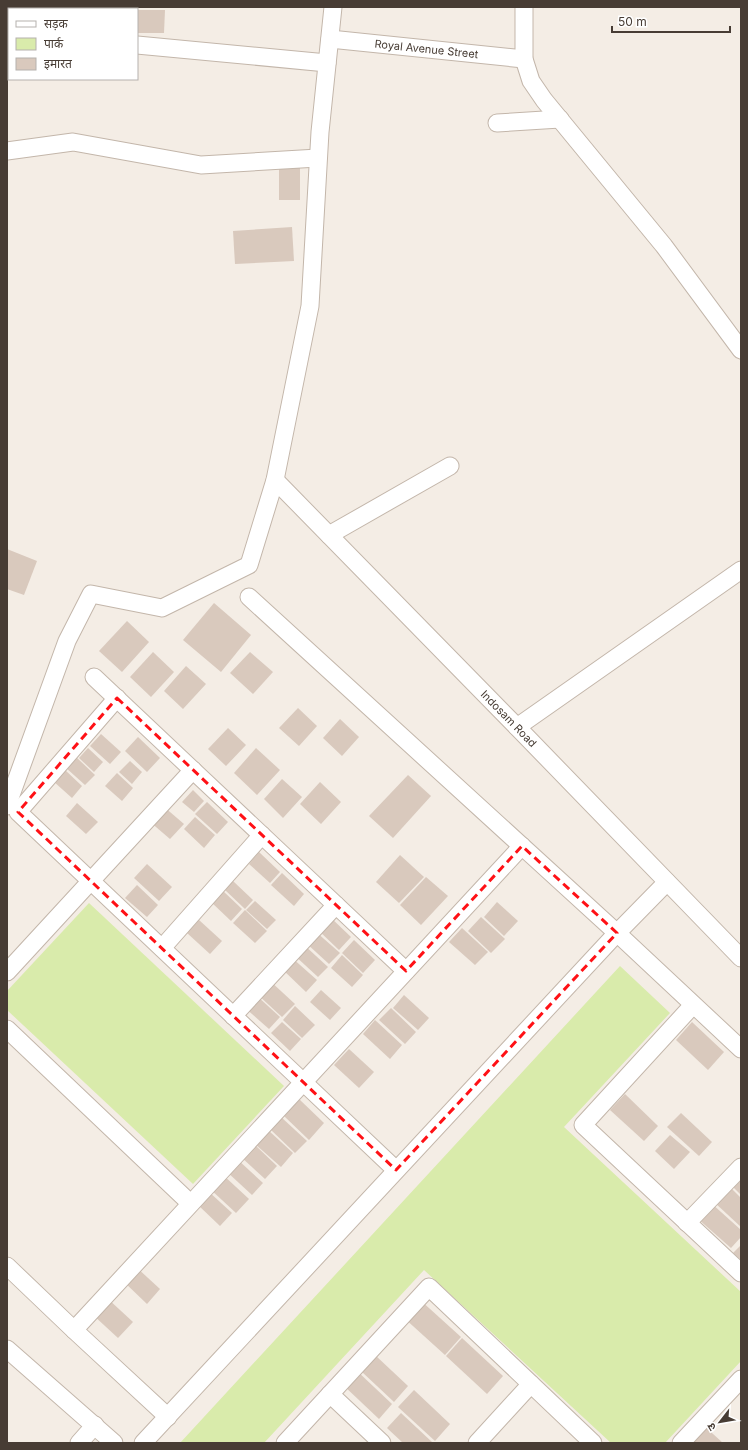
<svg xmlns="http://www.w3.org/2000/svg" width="748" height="1450" font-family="Inter,'Noto Sans Devanagari',sans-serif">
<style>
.green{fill:#d9ebab}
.building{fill:#d9c9bd}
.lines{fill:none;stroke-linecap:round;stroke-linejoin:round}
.minor-casing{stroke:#c3b6aa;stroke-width:19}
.minor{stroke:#fff;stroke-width:17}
.marked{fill:none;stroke:#ff1116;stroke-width:3;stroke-dasharray:8 5;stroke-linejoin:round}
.labels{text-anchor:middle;stroke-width:3;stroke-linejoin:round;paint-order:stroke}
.street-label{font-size:11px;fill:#473c34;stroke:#fff}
</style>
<rect width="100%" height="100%" fill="#f4ede5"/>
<g class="green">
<polygon points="89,903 284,1086 193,1184 7,1010 7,991"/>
<polygon points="620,966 670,1013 564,1127 741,1292 741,1361 665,1443 611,1443 424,1270 264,1443 180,1443"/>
</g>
<g class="building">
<polygon points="137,10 165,10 164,33 137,33"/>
<rect x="279" y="166" width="21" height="34"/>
<polygon points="292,227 294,261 235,264 233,231"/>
<polygon points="7,549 37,561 24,595 7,589"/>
<polygon points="214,603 251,635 221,672 183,640"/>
<polygon points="127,621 149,642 122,672 99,651"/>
<polygon points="153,652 174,672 151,697 130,677"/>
<polygon points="250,652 273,672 253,694 230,673"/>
<polygon points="186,666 206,684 183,709 164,691"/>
<polygon points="298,708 317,726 299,746 279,728"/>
<polygon points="340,719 359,737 342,756 323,738"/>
<polygon points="228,728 246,745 226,766 208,749"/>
<polygon points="101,734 121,752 110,764 90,746"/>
<polygon points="138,737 160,758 147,772 125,751"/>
<polygon points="88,748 103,762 94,772 79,758"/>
<polygon points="256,748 280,770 257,795 234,773"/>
<polygon points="75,756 95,775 85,785 65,767"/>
<polygon points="130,761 142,772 132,784 119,772"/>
<polygon points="64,769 82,786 72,798 53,781"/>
<polygon points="117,773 133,788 122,801 105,786"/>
<polygon points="408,775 431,796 393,838 369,816"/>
<polygon points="282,779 302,797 283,818 264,799"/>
<polygon points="320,782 341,802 321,824 300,804"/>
<polygon points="193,790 204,801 194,812 182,802"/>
<polygon points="207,802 228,822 217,834 195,814"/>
<polygon points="77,803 98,822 86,834 66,816"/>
<polygon points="163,806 184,824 170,839 149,821"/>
<polygon points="195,817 215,835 204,848 184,829"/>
<polygon points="259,852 280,872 270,883 249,864"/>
<polygon points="400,855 424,877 399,903 376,882"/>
<polygon points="147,864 172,887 159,901 134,878"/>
<polygon points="282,873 304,894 294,906 271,885"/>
<polygon points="426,877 448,896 421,925 400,905"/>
<polygon points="233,881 253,900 245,909 225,890"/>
<polygon points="137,885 158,905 147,917 125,898"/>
<polygon points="221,889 242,909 231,921 210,901"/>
<polygon points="255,901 276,920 267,929 246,910"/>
<polygon points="497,902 518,921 504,936 484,917"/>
<polygon points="245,910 267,931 255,943 233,923"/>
<polygon points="329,916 351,937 339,950 317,929"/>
<polygon points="481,917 505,939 491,953 468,931"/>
<polygon points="199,920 222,941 210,954 187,933"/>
<polygon points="462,928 488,952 475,965 449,942"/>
<polygon points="315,931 340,953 329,964 305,942"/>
<polygon points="354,940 375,960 363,973 342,953"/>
<polygon points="303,944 328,967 318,977 293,954"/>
<polygon points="342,955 363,975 352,987 331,968"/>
<polygon points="291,957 317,980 306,992 281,968"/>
<polygon points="269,980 295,1004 282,1017 257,994"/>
<polygon points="321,990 341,1008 330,1020 310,1002"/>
<polygon points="256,995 280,1017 269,1029 244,1007"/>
<polygon points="404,995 429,1018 418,1030 393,1008"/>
<polygon points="295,1006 315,1025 302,1038 283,1020"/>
<polygon points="391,1008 416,1032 405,1044 379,1020"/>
<polygon points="375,1020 402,1045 390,1059 363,1034"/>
<polygon points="282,1022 301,1039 290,1051 271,1033"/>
<polygon points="692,1022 724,1052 708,1070 676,1040"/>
<polygon points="349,1049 374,1072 359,1088 334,1065"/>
<polygon points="625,1094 658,1126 644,1141 610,1110"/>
<polygon points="299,1099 324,1123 309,1140 284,1116"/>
<polygon points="681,1113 712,1142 699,1156 667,1127"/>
<polygon points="281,1117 307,1141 295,1153 270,1129"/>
<polygon points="268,1130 293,1153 281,1167 255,1144"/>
<polygon points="670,1135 690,1152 674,1169 655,1151"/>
<polygon points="253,1143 277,1166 265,1179 241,1157"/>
<polygon points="237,1159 263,1183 252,1195 226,1171"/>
<polygon points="222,1174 249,1199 236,1213 209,1188"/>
<polygon points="741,1174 741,1195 731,1185"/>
<polygon points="729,1186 741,1198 741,1227 714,1202"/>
<polygon points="208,1191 232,1213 220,1226 197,1204"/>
<polygon points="711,1203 741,1230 741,1237 731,1248 697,1218"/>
<polygon points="741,1245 741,1260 733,1253"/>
<polygon points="135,1266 160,1289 147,1304 122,1280"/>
<polygon points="107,1298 133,1322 118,1338 92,1314"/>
<polygon points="419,1299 461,1337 445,1355 403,1317"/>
<polygon points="462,1338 503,1376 487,1394 446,1356"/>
<polygon points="375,1355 408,1386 394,1402 361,1371"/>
<polygon points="356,1370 392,1404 379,1419 342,1384"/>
<polygon points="414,1390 450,1424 435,1441 398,1407"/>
<polygon points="401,1413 432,1442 431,1443 403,1443 387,1428"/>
<polygon points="702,1424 723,1443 687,1443"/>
</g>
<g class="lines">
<defs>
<g id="minor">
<polyline points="524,7 524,59 531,81 544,100 664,246 741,350"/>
<path id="s1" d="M330,39L524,59"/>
<polyline points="137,45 327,63"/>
<polyline points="7,54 9,53"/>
<polyline points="497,123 560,119"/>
<polyline points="7,151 73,142 201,165 318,158"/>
<path id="s2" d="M275,480L517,727L741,958"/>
<polyline points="329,535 450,466"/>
<polyline points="249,597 617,933 741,1049"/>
<polyline points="94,677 406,971"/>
<polyline points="117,698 18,812 396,1170"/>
<polyline points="517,727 741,570"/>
<polyline points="7,806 67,641 91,594 162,608 249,565 275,480 310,306 320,132 333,7"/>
<polyline points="162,948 262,835"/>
<polyline points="7,972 193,770"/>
<polyline points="693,1005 583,1125 741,1273"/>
<polyline points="233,1016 336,905"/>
<polyline points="7,1029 190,1203"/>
<polyline points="687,1223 741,1167"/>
<polyline points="7,1266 74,1330 168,1417"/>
<polyline points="74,1330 522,846"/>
<polyline points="7,1349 114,1443"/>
<polyline points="330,1394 382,1443"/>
<polyline points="79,1443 95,1425"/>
<polyline points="143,1443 617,933 667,882"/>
<polyline points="285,1443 429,1287 593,1443"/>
<polyline points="477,1443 531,1384"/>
<polyline points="681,1443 741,1379"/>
</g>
</defs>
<use href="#minor" class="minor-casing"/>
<use href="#minor" class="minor"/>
</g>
<path class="marked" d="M117,698L406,971L522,846L617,933L396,1170L18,812Z"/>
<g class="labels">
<g class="street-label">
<text dy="4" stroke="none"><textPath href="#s1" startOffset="97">Royal Avenue Street</textPath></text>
<text dy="4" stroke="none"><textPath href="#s2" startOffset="334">Indosam Road</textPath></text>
</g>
</g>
<rect width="748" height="1450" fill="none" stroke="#473c34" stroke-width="16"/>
<rect x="8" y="8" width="130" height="72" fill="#ffffff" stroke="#b5b1ae"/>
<rect x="16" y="21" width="20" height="6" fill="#ffffff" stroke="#b5b1ae"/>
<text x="44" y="28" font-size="12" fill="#473c34">सड़क</text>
<rect x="16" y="38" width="20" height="12" fill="#d9ebab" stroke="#b5b1ae"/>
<text x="44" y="48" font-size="12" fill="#473c34">पार्क</text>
<rect x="16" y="58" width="20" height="12" fill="#d9c9bd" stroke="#b5b1ae"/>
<text x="44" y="68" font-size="12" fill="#473c34">इमारत</text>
<g transform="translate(720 1422) rotate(239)" stroke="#ffffff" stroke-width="3" paint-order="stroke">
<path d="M0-3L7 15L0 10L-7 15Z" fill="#473c34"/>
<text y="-6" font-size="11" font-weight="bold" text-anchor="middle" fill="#473c34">उ</text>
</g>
<path d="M612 26v6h118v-6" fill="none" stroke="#473c34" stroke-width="2"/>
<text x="618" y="26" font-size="12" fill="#473c34" stroke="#ffffff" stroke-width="3" paint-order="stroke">50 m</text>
</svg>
